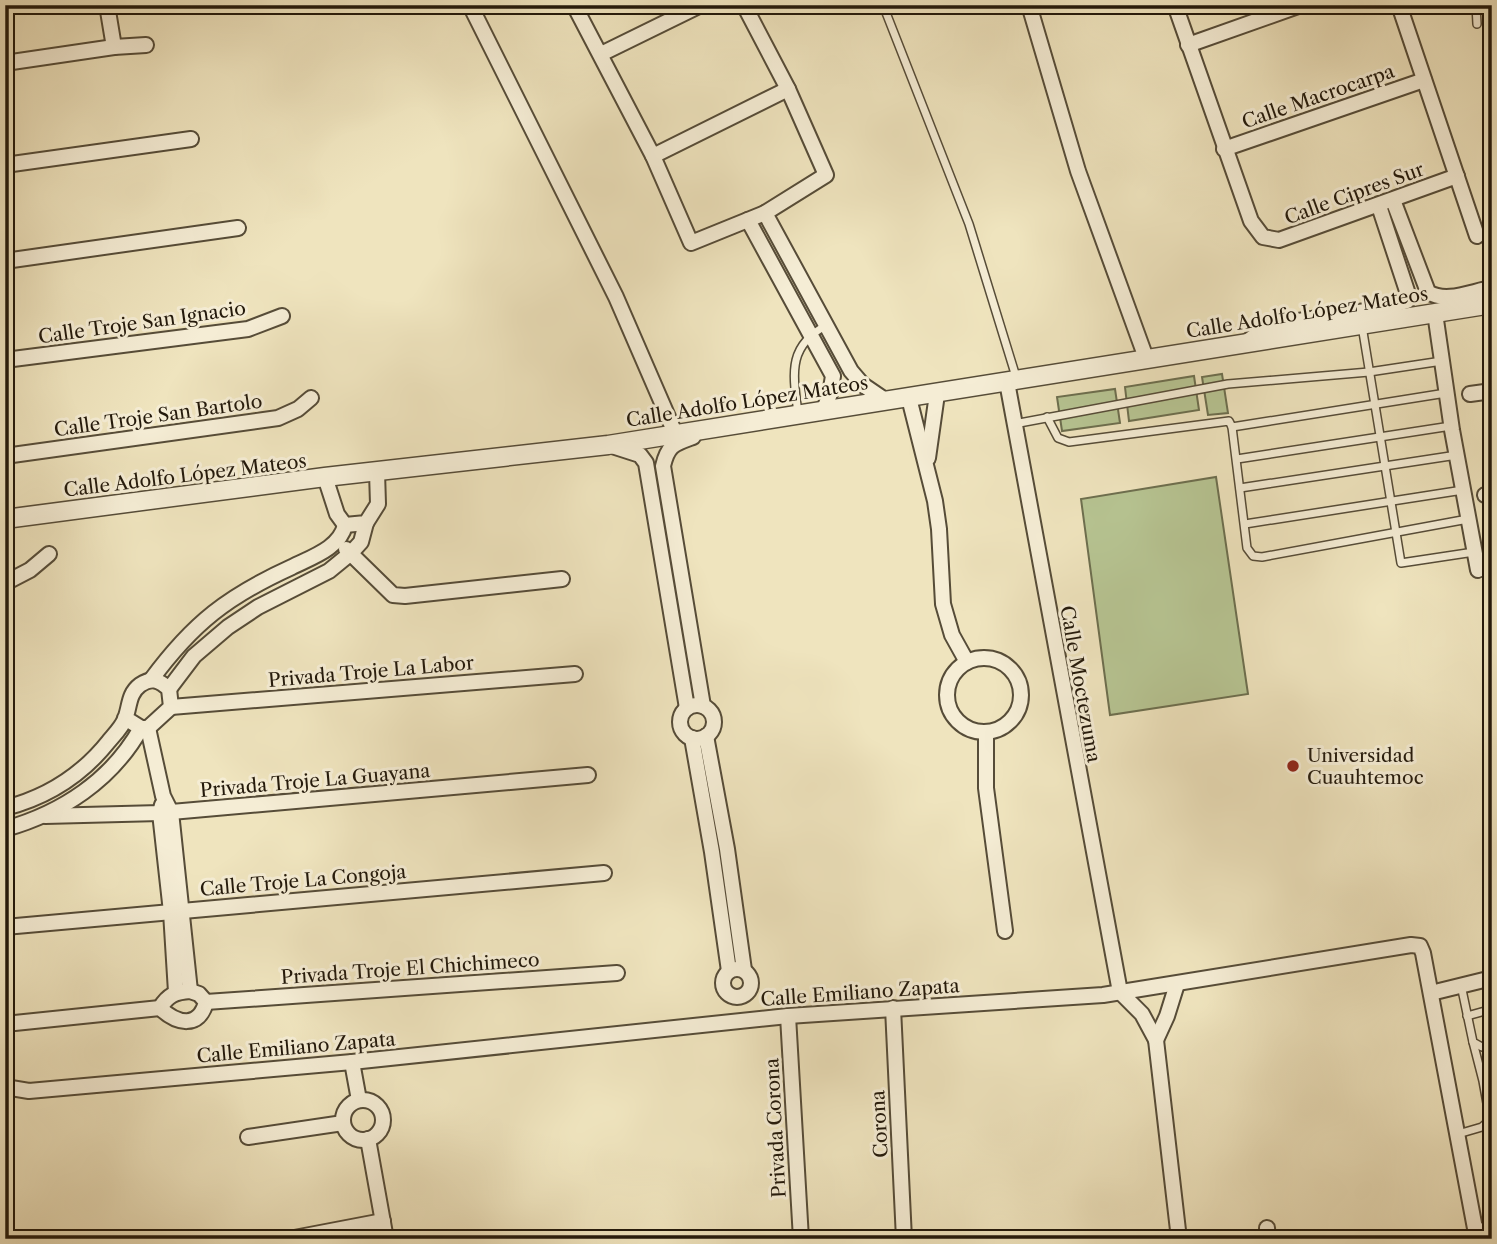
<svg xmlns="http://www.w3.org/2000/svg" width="1497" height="1244" font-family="'Libre Caslon Text',serif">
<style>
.green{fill:#b7c593;stroke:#6d6f4f;stroke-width:2}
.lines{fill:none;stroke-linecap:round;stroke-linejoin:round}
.service-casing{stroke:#564c38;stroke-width:10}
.minor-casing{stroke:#564c38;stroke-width:18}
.tertiary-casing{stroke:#564c38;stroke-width:21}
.service{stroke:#f5edd5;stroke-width:7}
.minor{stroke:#f5edd5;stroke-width:14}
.tertiary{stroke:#f5edd5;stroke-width:18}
.poi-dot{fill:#8f2418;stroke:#f5edd5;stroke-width:2.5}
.labels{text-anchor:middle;stroke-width:6;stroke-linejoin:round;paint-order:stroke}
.street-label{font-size:19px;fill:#23190b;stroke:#f5edd5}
.poi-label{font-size:19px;fill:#23190b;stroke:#f5edd5;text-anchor:start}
</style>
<rect width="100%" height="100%" fill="#efe4be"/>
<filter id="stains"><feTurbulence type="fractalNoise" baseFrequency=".00286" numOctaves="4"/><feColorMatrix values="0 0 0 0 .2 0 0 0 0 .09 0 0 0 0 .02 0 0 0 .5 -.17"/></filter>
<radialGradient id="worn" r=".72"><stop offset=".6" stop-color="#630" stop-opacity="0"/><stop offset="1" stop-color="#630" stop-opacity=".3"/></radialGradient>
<g class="green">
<polygon points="1222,374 1228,413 1208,415 1202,377"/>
<polygon points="1194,376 1199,410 1129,421 1125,387"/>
<polygon points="1115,389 1120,423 1062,431 1057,397"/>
<polygon points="1216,477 1248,694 1110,715 1081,499"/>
</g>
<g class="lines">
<defs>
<g id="service">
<polyline points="883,5 969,224 1017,380"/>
<polyline points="1476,5 1477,24"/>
<polyline points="1362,326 1401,563 1474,552"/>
<path d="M798,413C793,374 787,346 827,325"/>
<polyline points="1047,417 1058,438 1069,442 1229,421 1232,427 1247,548 1253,556 1262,557 1468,519"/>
<polyline points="1014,424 1228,384 1369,372 1442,361"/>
<polyline points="1232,427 1446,393"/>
<polyline points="1237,459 1451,426"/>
<polyline points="1240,488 1457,455"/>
<polyline points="1245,524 1463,490"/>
<polyline points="1461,985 1473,1042 1482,1047 1492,1046"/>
<polyline points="1467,1016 1492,1009"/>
<polyline points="1458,1134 1482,1127 1490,1120 1483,1081 1473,1042"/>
</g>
<g id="minor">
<polyline points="107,5 114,47"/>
<polyline points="470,5 616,297 675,433"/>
<polyline points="574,5 653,156 691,243 765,213 826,175 788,89 744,5"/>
<polyline points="1029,5 1078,171 1146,358"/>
<polyline points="1175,5 1251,221 1263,237 1279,240 1457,176"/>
<polyline points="1399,5 1477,236"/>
<polyline points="1188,45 1301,5"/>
<polyline points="601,54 701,5"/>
<polyline points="5,63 114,47 146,45"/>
<polyline points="1224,149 1424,80"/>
<polyline points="653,156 788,89"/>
<polyline points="5,165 191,139"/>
<path d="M1393,200L1428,292C1446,304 1472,291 1492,288"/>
<polyline points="765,213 851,371 863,385 885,400"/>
<polyline points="748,220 833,376 830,394 824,409"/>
<polyline points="5,261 238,228"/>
<polyline points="1435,313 1452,430 1478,570"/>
<polyline points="1245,343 1270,325 1379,309 1407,301 1408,294 1379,206"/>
<polyline points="5,360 248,329 282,316"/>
<polyline points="1007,382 1120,992 1142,1014 1156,1040 1179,1239"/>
<polyline points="1470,394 1492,391"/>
<polyline points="909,398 935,501 939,529 943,604 952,635 967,662"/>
<path d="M693,437C674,444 668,445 663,466L703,706"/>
<polyline points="609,445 640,455 646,463 687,708"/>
<polyline points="5,456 278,418 298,409 311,398"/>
<polyline points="928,458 937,394"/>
<polyline points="325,477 337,514 345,525 366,523 378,504 377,472"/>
<polyline points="1485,495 1492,494"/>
<polyline points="346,549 393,595 405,596 562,579"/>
<polyline points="5,583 30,570 49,554"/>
<circle cx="984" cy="695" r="37"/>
<path d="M151,680C193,623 228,596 292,567C312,557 340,548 345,525"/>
<polyline points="169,689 194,656 228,627 258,607 329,571 351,553 361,542 366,523"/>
<circle cx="697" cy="722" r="17"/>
<polyline points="171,707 575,674"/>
<polyline points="148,728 163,796 171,812 190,991"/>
<polyline points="986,733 986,788 1005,931"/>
<polyline points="706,736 727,849 744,970"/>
<polyline points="692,738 712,852 729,971"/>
<polyline points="162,805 160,813 171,912 176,992"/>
<path d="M5,808C48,797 82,775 109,741C114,735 122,727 125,719C130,707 128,694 140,685C152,677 159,680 169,689L171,707L148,728H141L125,718"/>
<polyline points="45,816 160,813 588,775"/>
<path d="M5,829C62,813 112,780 141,728"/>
<polyline points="5,927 604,873"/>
<circle cx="737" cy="983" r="14"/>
<path d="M190,991L199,994L206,1002C199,1029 177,1024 160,1008C168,995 175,992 190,991Z"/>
<polyline points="1431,993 1492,978"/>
<polyline points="206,1002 617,973"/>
<polyline points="893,1008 904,1239"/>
<polyline points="788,1016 801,1239"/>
<polyline points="5,1024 160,1008"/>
<polyline points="1156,1040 1167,1016 1177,984"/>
<polyline points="352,1062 359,1100"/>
<polyline points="5,1087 29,1091 352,1062 788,1016 1103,995 1411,945 1420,946 1423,953 1477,1239"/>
<circle cx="363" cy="1120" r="20"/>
<polyline points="248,1137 343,1123"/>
<polyline points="368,1139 386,1239"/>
<polyline points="1267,1228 1268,1239"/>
<polyline points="1476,1232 1492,1228"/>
<polyline points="289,1239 383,1221"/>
</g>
<polyline id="tertiary" points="5,519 325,477 608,445 1492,304"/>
</defs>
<use href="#service" class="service-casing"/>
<use href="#minor" class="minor-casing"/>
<use href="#tertiary" class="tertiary-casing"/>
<use href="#service" class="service"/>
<use href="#minor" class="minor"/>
<use href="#tertiary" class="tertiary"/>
</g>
<circle class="poi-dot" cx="1293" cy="766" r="7"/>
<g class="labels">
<g class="street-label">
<text transform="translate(1318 96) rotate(-19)" y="7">Calle Macrocarpa</text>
<text transform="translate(1354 193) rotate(-20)" y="7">Calle Cipres Sur</text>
<text transform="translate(1307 312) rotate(-9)" y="7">Calle Adolfo López Mateos</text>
<text transform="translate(142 322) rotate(-8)" y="7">Calle Troje San Ignacio</text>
<text transform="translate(747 401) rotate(-9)" y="7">Calle Adolfo López Mateos</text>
<text transform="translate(158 415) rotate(-8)" y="7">Calle Troje San Bartolo</text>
<text transform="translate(185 475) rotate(-7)" y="7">Calle Adolfo López Mateos</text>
<text transform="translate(371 671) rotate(-5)" y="7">Privada Troje La Labor</text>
<text transform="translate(1081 684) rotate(80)" y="7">Calle Moctezuma</text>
<text transform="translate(315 780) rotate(-5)" y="7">Privada Troje La Guayana</text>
<text transform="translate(303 880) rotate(-5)" y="7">Calle Troje La Congoja</text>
<text transform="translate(410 968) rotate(-4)" y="7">Privada Troje El Chichimeco</text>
<text transform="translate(860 992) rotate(-4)" y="7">Calle Emiliano Zapata</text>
<text transform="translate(296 1047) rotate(-5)" y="7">Calle Emiliano Zapata</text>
<text transform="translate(879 1124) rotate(-93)" y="7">Corona</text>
<text transform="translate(775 1128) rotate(-93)" y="7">Privada Corona</text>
</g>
<g class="poi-label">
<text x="1307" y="762">Universidad<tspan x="1307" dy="22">Cuauhtemoc</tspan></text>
</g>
</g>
<rect width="1497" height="1244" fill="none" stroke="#efe4be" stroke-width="28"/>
<rect x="7" y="7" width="1483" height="1230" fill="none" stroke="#23190b" stroke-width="3.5"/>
<rect x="14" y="14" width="1469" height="1216" fill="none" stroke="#23190b" stroke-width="2"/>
<rect width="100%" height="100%" filter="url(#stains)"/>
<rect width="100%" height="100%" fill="url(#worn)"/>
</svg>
